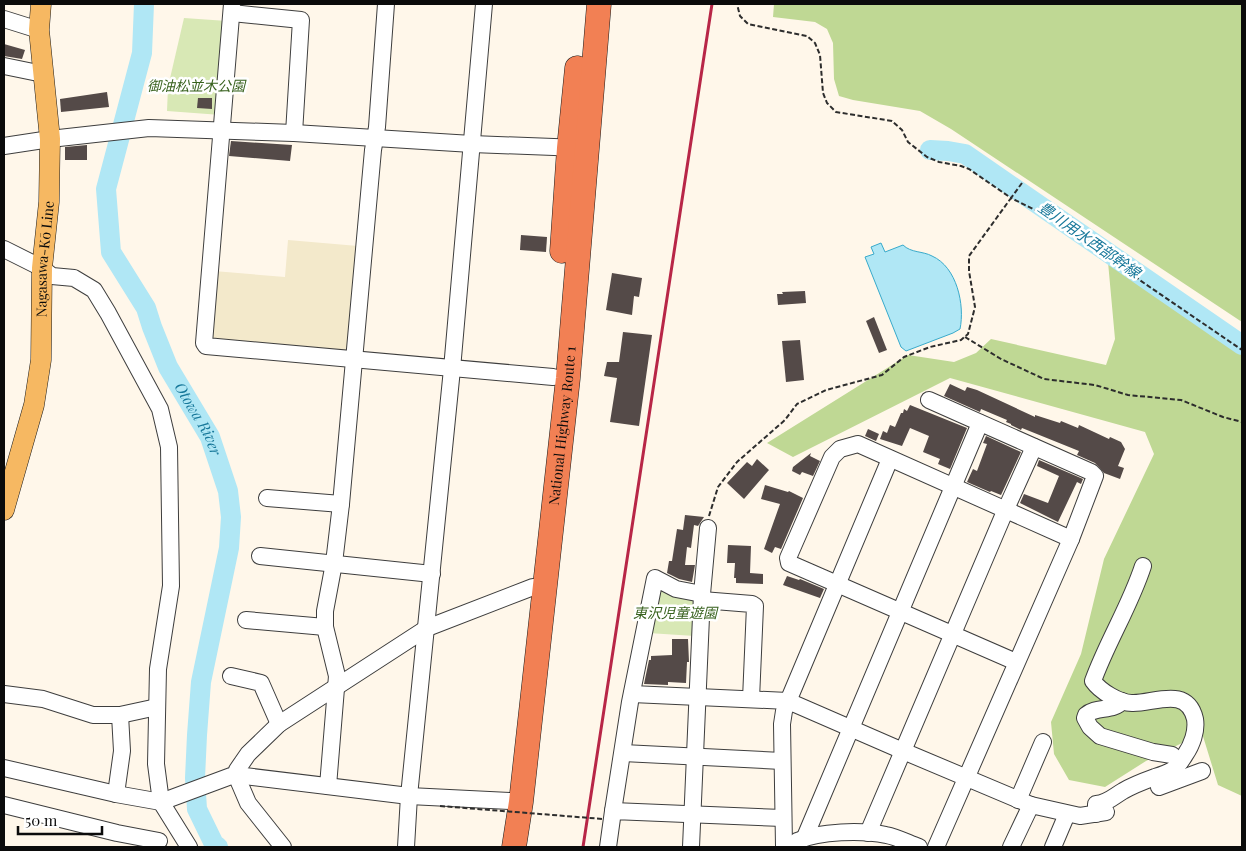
<svg xmlns="http://www.w3.org/2000/svg" width="1246" height="851" font-family="'Playfair Display','Noto Sans JP',serif">
<style>
.farmland{fill:#f3e9cb}
.green{fill:#d8e8b5}
.forest{fill:#bfd894}
.water{fill:#b0e7f5;stroke:#38aacb}
.lines{fill:none;stroke-linecap:round;stroke-linejoin:round}
.river{stroke:#b0e7f5;stroke-width:20}
.building{fill:#544a48}
.minor-casing{stroke:#3e3e3e;stroke-width:18}
.major-casing{stroke:#1c1c1c;stroke-width:21}
.highway-casing{stroke:#1c1c1c;stroke-width:25}
.path{stroke:#2d2d2d;stroke-width:2;stroke-dasharray:5 2.5;stroke-linecap:butt}
.minor{stroke:#fff;stroke-width:16}
.major{stroke:#f6b862;stroke-width:20}
.highway{stroke:#f28054;stroke-width:24}
.rail{stroke:#b82647;stroke-width:3}
.path-bridge{stroke:#2d2d2d;stroke-width:2;stroke-dasharray:5 2.5;stroke-linecap:butt}
.labels{text-anchor:middle;stroke-width:5;stroke-linejoin:round;paint-order:stroke}
.park-label{font-size:14px;font-style:italic;fill:#37611d;stroke:#fff}
.street-label{font-size:14px;fill:#0b0b0b;stroke:#fff}
.water-label{font-size:15px;font-style:italic;fill:#17789a;stroke:#fff}
</style>
<rect width="100%" height="100%" fill="#fff7ea"/>
<polygon class="farmland" points="288,240 358,246 350,354 209,343 214,271 285,277"/>
<g class="green">
<polygon points="184,18 227,21 221,115 167,111 168,87"/>
<polygon points="658,582 696,595 695,636 648,633"/>
</g>
<g class="forest">
<polygon points="774,4 1242,4 1242,322 951,129 920,111 853,100 839,96 834,79 833,43 827,29 815,22 773,17"/>
<polygon points="1108,262 1242,348 1242,796 1218,785 1202,733 1146,761 1105,787 1069,780 1054,754 1051,722 1081,654 1104,559 1154,454 1145,432 950,378 793,457 767,443 908,355 954,362 976,353 991,339 1106,365 1115,339"/>
</g>
<path class="water" d="M881,243L885,252L903,245C911,253 923,251 932,256C957,267 965,305 960,329L953,333L906,351L901,347L865,257L874,254L871,247Z"/>
<g class="lines">
<g class="river">
<path id="s1" d="M144,4L142,53L106,189L111,252L146,308L152,327L168,367L210,437L228,491L231,517L229,548L201,682L197,735L195,778L197,809L214,844L218,847"/>
<polyline points="930,150 948,151 965,154 1242,345"/>
</g>
</g>
<g class="building">
<polygon points="4,44 25,50 22,59 4,56"/>
<polygon points="107,92 109,107 61,112 60,99"/>
<polygon points="198,98 212,98 212,109 197,108"/>
<polygon points="231,141 292,145 290,161 229,156"/>
<polygon points="87,145 87,160 65,160 65,147"/>
<polygon points="521,235 547,237 546,252 520,250"/>
<polygon points="612,273 642,278 639,297 634,296 632,315 606,310"/>
<polygon points="805,291 806,303 778,305 777,294 783,294 782,292"/>
<polygon points="874,317 887,350 879,353 866,321"/>
<polygon points="623,332 652,335 639,426 610,422 617,378 604,376 607,362 619,362"/>
<polygon points="800,340 804,380 786,382 782,341"/>
<polygon points="950,384 965,391 967,387 977,390 1035,417 1035,415 1060,423 1061,421 1078,428 1079,425 1109,439 1110,437 1121,442 1125,449 1118,466 1124,468 1120,479 1104,473 1095,463 1077,455 1079,451 1022,428 1021,430 1011,425 1011,424 1006,422 1007,420 981,409 980,412 944,396"/>
<polygon points="910,405 967,428 950,469 938,464 940,459 923,452 929,436 910,428 902,446 880,439 883,431 887,433 890,425 895,427 901,413 903,413 904,409 907,411"/>
<polygon points="868,429 879,434 876,441 865,436"/>
<polygon points="986,436 1021,452 1001,495 991,491 990,492 967,482 973,469 977,471 987,444 983,443"/>
<polygon points="811,453 810,456 820,461 813,476 802,472 800,475 792,471 793,467"/>
<polygon points="757,459 769,470 744,499 727,483 747,462 752,466"/>
<polygon points="1039,460 1083,479 1081,484 1077,482 1058,522 1020,503 1024,494 1048,503 1059,476 1037,466"/>
<polygon points="765,485 788,492 789,491 803,498 781,549 775,547 772,553 764,549 780,504 761,499"/>
<polygon points="685,515 704,517 698,526 694,525 691,548 687,547 685,565 695,565 692,582 679,579 667,573 669,561 672,561 677,529 683,530"/>
<polygon points="728,545 751,546 750,573 763,574 763,584 736,583 736,578 734,578 735,563 727,563"/>
<polygon points="787,576 799,580 800,579 824,589 820,598 783,585"/>
<polygon points="672,639 688,639 689,662 687,662 686,683 668,682 668,685 644,684 649,660 651,660 651,656 672,655"/>
</g>
<g class="lines">
<defs>
<g id="minor">
<polyline points="232,4 204,343 206,346 553,377"/>
<polyline points="232,13 301,20 294,133"/>
<polyline points="4,19 39,30"/>
<polyline points="4,66 43,74"/>
<polyline points="4,146 50,139 149,128 294,133 472,144 580,148"/>
<polyline points="4,249 42,268 52,276 74,278 94,290 108,313 160,409 169,447 171,586 158,669 156,764 161,802 189,847"/>
<polyline points="929,400 1091,472 1095,476 1071,539 936,847"/>
<polyline points="267,498 341,504"/>
<polyline points="260,556 432,574"/>
<polyline points="702,600 752,604 755,606 751,699"/>
<polyline points="246,620 325,627"/>
<polyline points="1016,662 789,563 788,558 832,457 840,449 858,444 1071,539"/>
<polyline points="231,676 261,683 279,724"/>
<polyline points="4,694 43,699 93,715 120,715 157,707"/>
<polyline points="632,694 788,701 903,751 1031,805"/>
<path d="M1122,701C1114,712 1096,706 1086,715L1085,718L1090,727L1100,736L1153,752L1172,755L1180,762"/>
<polyline points="623,753 782,761"/>
<polyline points="4,768 116,794 161,802 231,776 236,775 409,796 510,801"/>
<polyline points="328,786 337,676 325,627 325,611 334,563 341,504 373,150 377,127 386,4"/>
<polyline points="1159,787 1202,771"/>
<polyline points="116,794 122,751 120,715"/>
<polyline points="1018,800 1043,742"/>
<polyline points="4,805 117,833 159,841"/>
<polyline points="613,811 630,702 655,578 676,589 702,594"/>
<path d="M1096,814V804C1108,803 1114,796 1123,791C1133,785 1144,781 1155,777C1171,772 1176,770 1185,755C1192,745 1197,731 1195,719C1187,685 1153,704 1132,703C1119,703 1100,691 1093,681C1107,642 1130,606 1143,566"/>
<polyline points="868,833 1006,509 1034,447"/>
<polyline points="805,837 980,423"/>
<path d="M797,841C820,831 862,830 886,835C897,837 908,843 919,847"/>
<polyline points="784,846 782,724 784,711 890,459"/>
<polyline points="283,847 248,803 236,775 237,770 248,754 279,724 427,628 533,587"/>
<polyline points="406,847 409,796 452,369 484,4"/>
<polyline points="608,847 613,811 783,818"/>
<polyline points="691,847 702,594 708,528"/>
<polyline points="1011,847 1031,805 1080,816 1106,812"/>
<polyline points="1053,847 1067,814"/>
</g>
<g id="major">
<path id="s2" d="M4,510L34,405L41,360L42,268L49,202L50,139L39,30L41,4"/>
</g>
<g id="highway">
<polyline points="562,251 569,148 577,68"/>
<path id="s3" d="M514,847L521,802L568,378L599,4"/>
</g>
</defs>
<use href="#minor" class="minor-casing"/>
<use href="#major" class="major-casing"/>
<use href="#highway" class="highway-casing"/>
<g class="path">
<polyline points="1022,183 1011,198 1043,214 1242,350"/>
<polyline points="965,337 1001,359 1044,379 1095,385 1128,395 1181,400 1223,417 1242,422"/>
<polyline points="709,516 718,487 737,462 785,420 797,404 826,390 882,375 904,357 930,347 961,340 968,334 975,307 969,271 969,256 1011,198 969,169 961,166 939,162 927,157 908,142 902,130 892,121 836,112 827,103 823,93 820,55 815,43 807,36 748,24 740,16 737,4"/>
</g>
<use href="#minor" class="minor"/>
<use href="#major" class="major"/>
<use href="#highway" class="highway"/>
<polyline class="rail" points="583,847 712,4"/>
<polyline class="path-bridge" points="440,806 603,819"/>
</g>
<g class="labels">
<g class="park-label">
<text x="196" y="91">御油松並木公園</text>
<text x="675" y="618">東沢児童遊園</text>
</g>
<g class="street-label">
<text dy="5" stroke="none"><textPath href="#s2" startOffset="256">Nagasawa-Kō Line</textPath></text>
<text dy="5" stroke="none"><textPath href="#s3" startOffset="424">National Highway Route 1</textPath></text>
</g>
<g class="water-label">
<text transform="translate(1089 240) rotate(35)" y="5">豊川用水西部幹線</text>
<text dy="5" stroke="none"><textPath href="#s1" startOffset="442">Otowa River</textPath></text>
</g>
</g>
<rect width="1246" height="851" fill="none" stroke="#0b0b0b" stroke-width="10"/>
<path d="M18 826v8h84v-8" fill="none" stroke="#0b0b0b" stroke-width="2.5"/>
<text x="25" y="826" font-size="15" fill="#0b0b0b" stroke="#ffffff" stroke-width="4" paint-order="stroke">50 m</text>
</svg>
